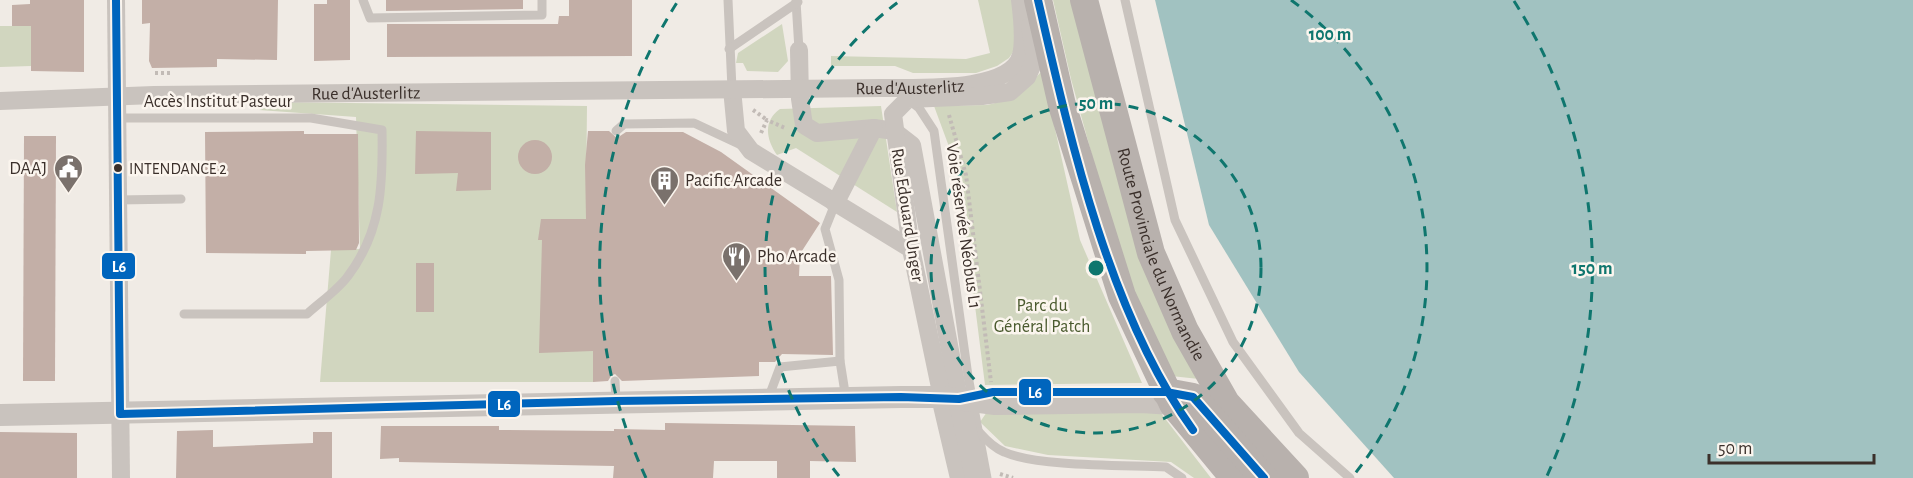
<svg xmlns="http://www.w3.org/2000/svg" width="1913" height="478" font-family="'Alegreya Sans',sans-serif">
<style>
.green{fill:#d1d6bf}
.water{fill:#a1c2c1}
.building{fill:#c3afa7}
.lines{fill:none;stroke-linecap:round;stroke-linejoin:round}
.path{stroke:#c2bbb6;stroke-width:4;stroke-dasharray:3 3;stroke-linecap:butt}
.service{stroke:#c9c3be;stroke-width:9}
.minor{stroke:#c9c3be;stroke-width:18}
.tertiary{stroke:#c9c3be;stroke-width:22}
.primary{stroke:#b8b1ad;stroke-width:28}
.bus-1-casing{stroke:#fbf5ee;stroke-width:12}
.bus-1{stroke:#0065bd;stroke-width:8}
.ring{fill:none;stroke:#0f766e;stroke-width:3;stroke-dasharray:10 8}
.bus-dot{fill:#3b302b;stroke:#fbf5ee;stroke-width:2}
.labels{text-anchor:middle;stroke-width:5;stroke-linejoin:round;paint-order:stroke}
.bus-label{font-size:16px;fill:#3b302b;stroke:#fbf5ee;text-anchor:start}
.street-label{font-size:18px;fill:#3b302b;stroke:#fbf5ee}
.poi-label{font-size:18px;fill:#3b302b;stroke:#fbf5ee;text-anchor:start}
.park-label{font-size:18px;fill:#4a5a2e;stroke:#fbf5ee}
.centre{fill:#0f766e;stroke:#fbf5ee;stroke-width:3}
.ring-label{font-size:18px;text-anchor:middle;font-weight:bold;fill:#0f766e;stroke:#fbf5ee;stroke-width:5;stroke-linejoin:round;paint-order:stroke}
.line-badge{stroke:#fbf5ee;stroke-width:2}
.badge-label{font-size:16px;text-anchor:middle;font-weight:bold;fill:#fff}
</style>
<rect width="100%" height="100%" fill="#f0ebe5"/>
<g class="green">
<polygon points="978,0 1016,0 1017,46 1009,58 997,66 976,73 913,73 895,66 831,66 831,56 966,59 990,53"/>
<polygon points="1053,0 1071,0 1199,379 1171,376 1121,261 1071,79"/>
<polygon points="782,24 788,61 778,72 747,71 743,63 736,63 738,53"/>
<polygon points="0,26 31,26 31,66 0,67"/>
<polygon points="1042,71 1080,240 1142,383 985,385 958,171 934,106 987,105 1016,98"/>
<polygon points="269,102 587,106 586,200 594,215 593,382 320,382 331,250 360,249 356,117 259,110"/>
<path d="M881,106L897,212L796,148L777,155C766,139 763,121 780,109Z"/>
<polygon points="989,409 1160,412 1211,478 1194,478 1171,462 1048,455 1005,446 980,422"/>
</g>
<polygon class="water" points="1155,0 1913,0 1913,478 1394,478 1299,372 1209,225"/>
<g class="building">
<polygon points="30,0 84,0 84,72 31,71 31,26 12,26 12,5 30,4"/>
<polygon points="142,0 278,0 277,60 217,59 217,67 152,68 149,61 150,23 142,24"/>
<polygon points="327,0 350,0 350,60 314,61 314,4 327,4"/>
<polygon points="386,0 523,0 523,9 386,11"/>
<polygon points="569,0 632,0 632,56 387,57 387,24 558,24 559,16 569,16"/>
<polygon points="304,131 304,134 358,134 359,243 356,250 306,251 306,254 206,253 205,132"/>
<polygon points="416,131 491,132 491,190 456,191 458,173 415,174"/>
<polygon points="588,131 609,131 617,138 626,132 683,132 721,152 820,223 800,254 799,276 831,276 833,355 782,354 775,362 759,362 759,376 622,381 615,374 611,376 608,381 593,382 593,351 539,353 542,240 538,240 541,219 586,219 585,165"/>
<polygon points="24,136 56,136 55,381 23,381"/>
<circle cx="535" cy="157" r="17"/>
<rect x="416" y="263" width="18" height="49"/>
<polygon points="665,423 855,426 856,462 810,461 810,478 777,478 777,461 714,461 713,478 613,478 614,466 399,462 399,458 380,459 381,426 499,426 499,430 614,431 614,429 665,430"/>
<polygon points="213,430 213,447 313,443 313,432 332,432 332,478 176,478 177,431"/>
<polygon points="0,432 77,433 77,478 0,478"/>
</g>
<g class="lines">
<g class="path">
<polyline points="155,73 170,73"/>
<polyline points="753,110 767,120"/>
<polyline points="949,115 966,175 991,382"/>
<polyline points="761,133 767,120 785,128"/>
<polyline points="1000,474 1013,478"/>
</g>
<g class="service">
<polyline points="363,0 370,18 542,15 542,0"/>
<polyline points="728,0 732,89"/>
<polyline points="1125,0 1175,220 1233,342 1299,433 1350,478"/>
<polyline points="796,1 799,50"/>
<polyline points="729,49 798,2"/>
<polyline points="910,101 919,108 934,131 968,376 987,478"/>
<path d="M117,118H311L382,130C383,184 382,231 348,276C338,290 320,302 307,314H184"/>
<polyline points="616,131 624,124 694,123 741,145"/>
<polyline points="117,200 181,199"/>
<polyline points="835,204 825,229 839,280 840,361 846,399"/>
<polyline points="615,381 616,401"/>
<polyline points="768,399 780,367 840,361"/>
<path d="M979,432C987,441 994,448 1004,452C1038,467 1126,465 1166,467L1182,478"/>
</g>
<g class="minor">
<polyline points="116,0 121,478"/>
<polyline points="799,50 800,99 804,125 817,133 874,128 894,131 912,145 959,399"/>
<polyline points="732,89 736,131 751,151 911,249"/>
<path id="s1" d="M0,101L154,95L880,88C913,87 1011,94 1021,55C1025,39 1022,16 1020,0"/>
<polyline points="835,204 874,128"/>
<polyline points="942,397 911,249 893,114 908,99 982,96 1010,92 1027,77 1035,59 1030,26"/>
</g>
<g class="tertiary">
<polyline points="942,397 961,478"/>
<polyline points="959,399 976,478"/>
<polyline points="0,415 901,397 942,397 995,404 1141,402 1173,404"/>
</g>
<g class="primary">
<polyline points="1038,0 1062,105 1122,296 1173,404 1234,478"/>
<path id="s2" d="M1084,0L1151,253L1185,331L1226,403L1295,478"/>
<polyline points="1166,392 1193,397 1264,478"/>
</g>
<defs>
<g id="bus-1">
<polyline points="116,0 120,414 616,401 901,397 959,399 993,392 1166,392 1193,397 1264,478"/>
<path d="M1038,0C1070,139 1109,314 1193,430"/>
</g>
</defs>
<use href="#bus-1" class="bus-1-casing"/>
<use href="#bus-1" class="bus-1"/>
</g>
<g class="ring">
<circle cx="1096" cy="268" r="165"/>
<path d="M839 476A331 331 0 0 1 901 0M1291 0A331 331 0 0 1 1353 476"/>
<path d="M646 478A496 496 0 0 1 678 1M1514 1A496 496 0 0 1 1546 478"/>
</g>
<defs>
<symbol id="civic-pin" viewBox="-11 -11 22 30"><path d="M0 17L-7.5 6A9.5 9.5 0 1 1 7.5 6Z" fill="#7a716c" stroke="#fbf5ee"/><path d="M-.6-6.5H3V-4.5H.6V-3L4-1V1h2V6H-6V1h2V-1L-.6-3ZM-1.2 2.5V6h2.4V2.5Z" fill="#fff"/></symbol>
<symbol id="building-pin" viewBox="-11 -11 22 30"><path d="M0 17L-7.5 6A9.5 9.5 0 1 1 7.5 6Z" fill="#7a716c" stroke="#fbf5ee"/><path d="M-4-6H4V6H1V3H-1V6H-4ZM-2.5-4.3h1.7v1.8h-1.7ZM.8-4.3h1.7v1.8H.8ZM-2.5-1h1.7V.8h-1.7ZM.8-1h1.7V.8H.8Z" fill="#fff"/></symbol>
<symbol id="restaurant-pin" viewBox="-11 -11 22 30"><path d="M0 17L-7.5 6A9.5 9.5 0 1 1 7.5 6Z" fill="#7a716c" stroke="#fbf5ee"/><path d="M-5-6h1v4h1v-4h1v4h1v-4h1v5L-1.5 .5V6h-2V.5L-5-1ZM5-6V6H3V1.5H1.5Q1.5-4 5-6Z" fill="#fff"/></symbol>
</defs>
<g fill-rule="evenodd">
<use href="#civic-pin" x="52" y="152" width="33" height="45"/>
<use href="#building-pin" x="648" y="164" width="33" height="45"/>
<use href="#restaurant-pin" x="720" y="240" width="33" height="45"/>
</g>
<circle class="bus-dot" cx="118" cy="168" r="5"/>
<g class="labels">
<g class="bus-label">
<text x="129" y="174">INTENDANCE 2</text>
</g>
<g class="street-label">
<text dy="6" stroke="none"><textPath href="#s1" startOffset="910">Rue d'Austerlitz</textPath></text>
<text dy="6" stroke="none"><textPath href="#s1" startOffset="366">Rue d'Austerlitz</textPath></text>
<text x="218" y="107">Accès Institut Pasteur</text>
<text transform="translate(908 215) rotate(81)" y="6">Rue Edouard Unger</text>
<text transform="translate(964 226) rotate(82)" y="6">Voie réservée Néobus L1</text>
<text dy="6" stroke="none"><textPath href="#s2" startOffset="266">Route Provinciale du Normandie</textPath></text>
</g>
<g class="poi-label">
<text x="47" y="174" text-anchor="end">DAAJ</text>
<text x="685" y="186">Pacific Arcade</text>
<text x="757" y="262">Pho Arcade</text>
</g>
<g class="park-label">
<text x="1042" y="311">Parc du<tspan x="1042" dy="21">Général Patch</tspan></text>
</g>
</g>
<circle cx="1096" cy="268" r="9" class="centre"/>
<g class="ring-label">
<text x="1330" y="40">100 m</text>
<text x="1096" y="109">50 m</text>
<text x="1592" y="274">150 m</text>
</g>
<g class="line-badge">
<rect x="101" y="252" width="35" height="28" rx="6" fill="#0065bd"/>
<rect x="1018" y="378" width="34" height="28" rx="6" fill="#0065bd"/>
<rect x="487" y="390" width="34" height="28" rx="6" fill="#0065bd"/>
</g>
<g class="badge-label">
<text x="119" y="272">L6</text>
<text x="1035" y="398">L6</text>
<text x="504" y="410">L6</text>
</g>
<path d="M1709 454v9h165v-9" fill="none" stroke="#3b302b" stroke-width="3"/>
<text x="1718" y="454" font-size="18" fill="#3b302b" stroke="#fbf5ee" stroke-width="4.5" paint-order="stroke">50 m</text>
</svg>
